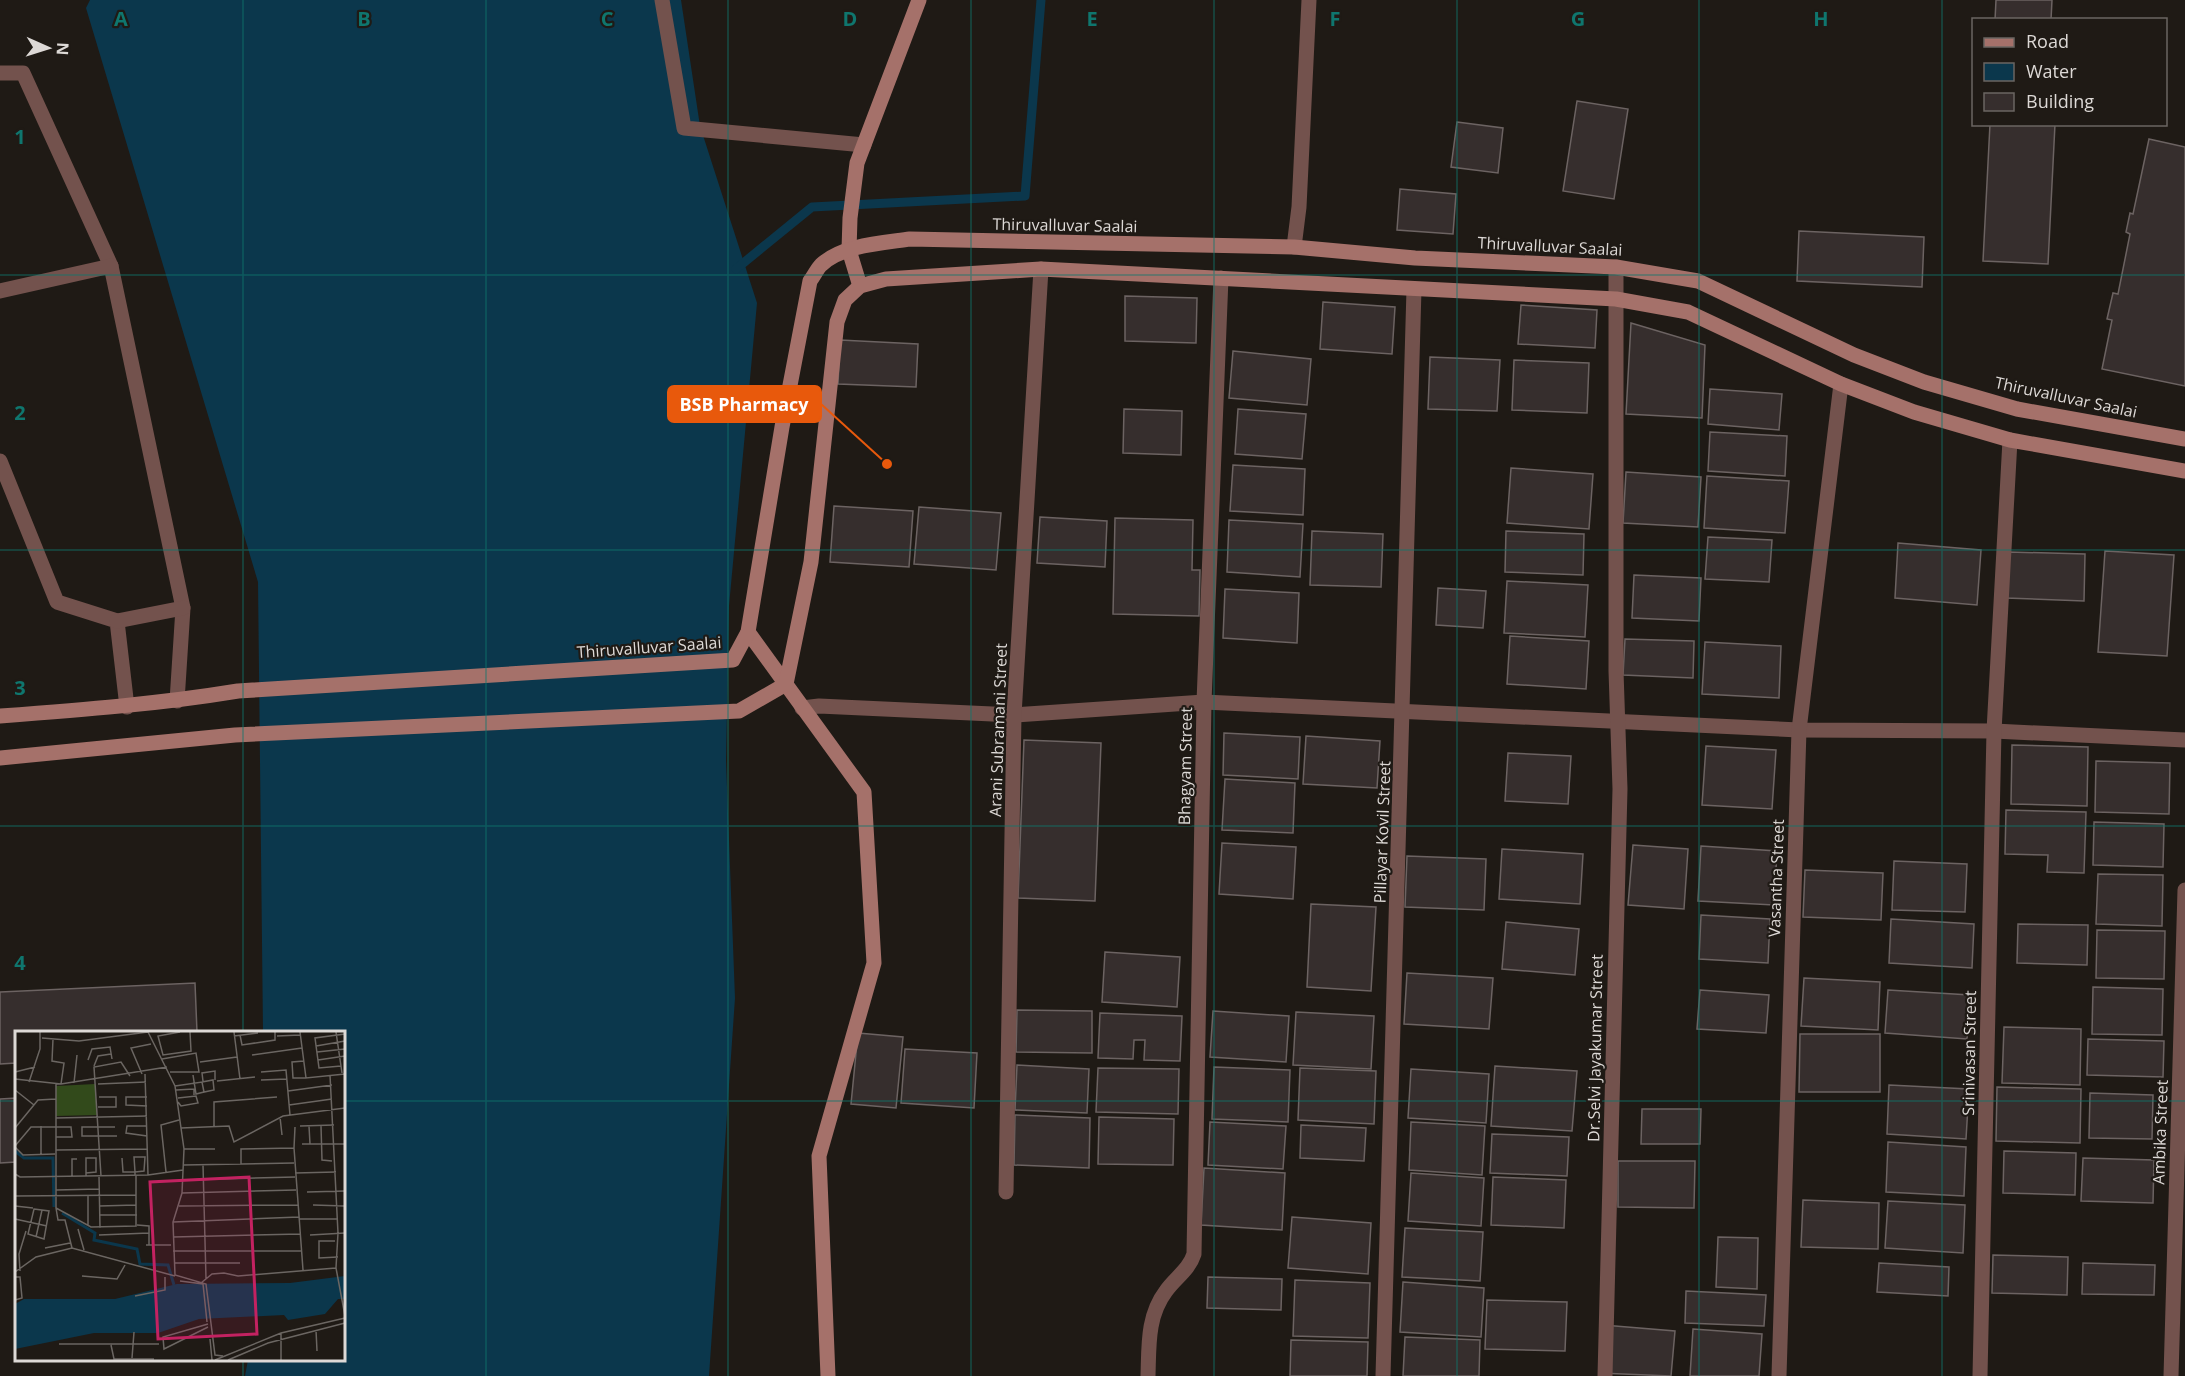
<svg xmlns="http://www.w3.org/2000/svg" width="2185" height="1376" font-family="'Open Sans',sans-serif">
<style>
.water{fill:#0b374c}
.lines{fill:none;stroke-linecap:round;stroke-linejoin:round}
.stream{stroke:#0b374c;stroke-width:9}
.building{fill:#362e2d;stroke:#6c6362;stroke-width:1.5}
.street{stroke:#73524d;stroke-width:15}
.secondary{stroke:#a5716a;stroke-width:15}
.grid{fill:none;stroke:#0f766e;stroke-width:1.5;stroke-opacity:0.55}
.labels{text-anchor:middle;stroke-width:4.5;stroke-linejoin:round;paint-order:stroke}
.street-label{font-size:16px;fill:#ddd9d6;stroke:#1f1a15}
.inset-river{fill:none;stroke:#0b374c;stroke-width:3}
.inset-road{fill:none;stroke:#6b6662;stroke-width:1.5}
.view{fill:#c32261;fill-opacity:0.15;stroke:#c32261;stroke-width:3}
.inset-edge{fill:none;stroke:#ddd9d6;stroke-width:3}
.grid-label{font-size:20px;text-anchor:middle;font-weight:bold;fill:#0f766e;stroke:#1f1a15;stroke-width:4.5;stroke-linejoin:round;paint-order:stroke}
.leader{fill:none;stroke:#e8590c;stroke-width:2}
.callout-dot{fill:#e8590c;stroke:#1f1a15;stroke-width:2}
.callout{fill:#e8590c;stroke:#e8590c;stroke-width:2}
.callout-label{font-size:18px;text-anchor:middle;font-weight:bold;fill:#fff}
</style>
<rect width="100%" height="100%" fill="#1f1a15"/>
<polygon class="water" points="90,0 681,0 700,126 757,303 729,606 726,761 735,998 709,1376 245,1376 248,1360 344,1360 344,1032 263,1032 258,582 86,8"/>
<g class="lines">
<polyline class="stream" points="736,269 812,207 1025,196 1041,0"/>
</g>
<g class="building">
<polygon points="1996,0 2052,0 2051,20 1995,20"/>
<polygon points="1577,101 1628,109 1614,199 1563,191"/>
<polygon points="1457,122 1503,128 1498,173 1451,167"/>
<polygon points="1990,124 2055,124 2048,264 1983,261"/>
<polygon points="2149,139 2185,147 2185,386 2102,369 2112,320 2107,319 2113,293 2118,294 2130,234 2126,232 2130,213 2133,214"/>
<polygon points="1400,189 1456,194 1453,234 1397,230"/>
<polygon points="1799,231 1924,237 1922,287 1797,281"/>
<polygon points="1125,296 1197,298 1196,343 1125,341"/>
<polygon points="1323,302 1395,307 1392,354 1320,349"/>
<polygon points="1521,305 1597,310 1595,348 1518,344"/>
<polygon points="1631,323 1705,345 1702,418 1626,414"/>
<polygon points="840,340 918,344 916,387 838,384"/>
<polygon points="1233,351 1311,359 1307,405 1229,398"/>
<polygon points="1430,357 1500,360 1497,411 1428,409"/>
<polygon points="1514,360 1589,363 1587,413 1512,410"/>
<polygon points="1710,389 1782,394 1779,430 1708,424"/>
<polygon points="1124,409 1182,411 1181,455 1123,453"/>
<polygon points="1238,409 1306,414 1302,459 1235,454"/>
<polygon points="1710,432 1787,436 1785,476 1708,471"/>
<polygon points="1233,465 1305,469 1303,515 1230,511"/>
<polygon points="1511,468 1593,474 1589,529 1507,523"/>
<polygon points="1626,472 1701,477 1698,527 1623,523"/>
<polygon points="1707,476 1789,481 1785,533 1704,528"/>
<polygon points="834,506 913,511 909,567 830,562"/>
<polygon points="919,507 1001,513 996,570 914,564"/>
<polygon points="1040,517 1107,521 1105,567 1037,563"/>
<polygon points="1115,518 1193,520 1192,570 1200,570 1199,616 1113,614"/>
<polygon points="1229,520 1303,524 1300,577 1227,572"/>
<polygon points="1312,531 1383,534 1381,587 1310,585"/>
<polygon points="1506,531 1584,534 1583,575 1505,572"/>
<polygon points="1708,537 1772,540 1769,582 1705,579"/>
<polygon points="1898,543 1981,550 1977,605 1895,598"/>
<polygon points="2105,551 2174,555 2167,656 2098,652"/>
<polygon points="2008,552 2085,554 2084,601 2006,598"/>
<polygon points="1634,575 1701,578 1699,621 1632,618"/>
<polygon points="1507,581 1588,585 1585,637 1504,633"/>
<polygon points="1438,588 1486,591 1483,628 1436,625"/>
<polygon points="1225,589 1299,593 1297,643 1223,638"/>
<polygon points="1510,636 1589,641 1586,689 1507,684"/>
<polygon points="1625,639 1694,641 1693,678 1623,675"/>
<polygon points="1705,642 1781,646 1779,698 1702,694"/>
<polygon points="1224,733 1300,737 1298,779 1223,775"/>
<polygon points="1306,736 1380,741 1377,788 1303,784"/>
<polygon points="1024,740 1101,743 1095,901 1018,898"/>
<polygon points="2012,745 2088,747 2087,806 2011,804"/>
<polygon points="1706,746 1776,750 1772,809 1702,805"/>
<polygon points="1508,753 1571,756 1568,804 1505,801"/>
<polygon points="2096,761 2170,763 2169,814 2095,812"/>
<polygon points="1225,779 1295,783 1293,833 1222,830"/>
<polygon points="2006,810 2086,812 2084,873 2047,872 2048,855 2005,854"/>
<polygon points="2094,822 2164,824 2163,867 2093,865"/>
<polygon points="1222,843 1296,847 1293,899 1219,894"/>
<polygon points="1633,845 1688,849 1684,909 1628,905"/>
<polygon points="1701,846 1777,851 1774,905 1698,901"/>
<polygon points="1502,849 1583,854 1580,904 1499,899"/>
<polygon points="1407,856 1486,859 1484,910 1405,907"/>
<polygon points="1894,861 1967,864 1965,912 1892,910"/>
<polygon points="1805,870 1883,873 1881,920 1803,917"/>
<polygon points="2098,874 2163,875 2162,926 2096,924"/>
<polygon points="1311,904 1376,907 1371,991 1307,987"/>
<polygon points="1701,915 1770,919 1768,963 1699,959"/>
<polygon points="1891,919 1974,924 1972,968 1889,963"/>
<polygon points="1506,922 1579,929 1575,975 1502,969"/>
<polygon points="2018,924 2088,925 2087,965 2017,963"/>
<polygon points="2097,930 2165,931 2164,979 2096,978"/>
<polygon points="1105,952 1180,957 1177,1007 1102,1002"/>
<polygon points="1407,973 1493,978 1489,1029 1404,1024"/>
<polygon points="1804,978 1880,982 1878,1030 1801,1026"/>
<polygon points="195,983 197,1032 16,1032 16,1063 0,1064 0,992"/>
<polygon points="2093,987 2163,989 2162,1035 2092,1034"/>
<polygon points="1700,990 1769,995 1766,1033 1697,1029"/>
<polygon points="1888,990 1970,995 1967,1039 1885,1033"/>
<polygon points="1017,1010 1092,1011 1092,1053 1016,1052"/>
<polygon points="1213,1011 1289,1016 1286,1062 1210,1057"/>
<polygon points="1296,1012 1374,1016 1371,1069 1293,1065"/>
<polygon points="1100,1013 1182,1016 1180,1061 1144,1060 1145,1040 1134,1040 1133,1059 1098,1058"/>
<polygon points="2004,1027 2081,1029 2080,1085 2002,1083"/>
<polygon points="858,1033 903,1037 896,1108 851,1104"/>
<polygon points="1800,1034 1880,1034 1880,1092 1799,1092"/>
<polygon points="2088,1039 2164,1041 2163,1077 2087,1075"/>
<polygon points="905,1049 977,1053 974,1108 901,1103"/>
<polygon points="1017,1065 1089,1069 1087,1113 1015,1110"/>
<polygon points="1495,1066 1577,1071 1572,1131 1491,1126"/>
<polygon points="1214,1067 1290,1070 1288,1122 1212,1119"/>
<polygon points="1098,1068 1179,1069 1178,1114 1096,1112"/>
<polygon points="1300,1068 1376,1071 1374,1124 1298,1120"/>
<polygon points="1411,1069 1489,1074 1486,1123 1408,1118"/>
<polygon points="1889,1085 1969,1089 1966,1139 1887,1134"/>
<polygon points="1997,1087 2081,1089 2080,1143 1996,1141"/>
<polygon points="2090,1093 2153,1095 2152,1139 2089,1138"/>
<polygon points="16,1098 16,1162 0,1163 0,1099"/>
<polygon points="1642,1109 1701,1109 1700,1144 1641,1144"/>
<polygon points="1015,1115 1090,1118 1089,1168 1014,1165"/>
<polygon points="1099,1117 1174,1119 1173,1165 1098,1164"/>
<polygon points="1210,1122 1286,1126 1283,1169 1208,1165"/>
<polygon points="1411,1122 1485,1126 1482,1175 1409,1170"/>
<polygon points="1301,1125 1366,1128 1364,1161 1300,1158"/>
<polygon points="1492,1134 1569,1137 1567,1176 1490,1173"/>
<polygon points="1888,1142 1966,1147 1964,1196 1886,1192"/>
<polygon points="2004,1151 2076,1153 2075,1195 2003,1193"/>
<polygon points="2083,1158 2154,1160 2153,1203 2081,1201"/>
<polygon points="1618,1161 1695,1161 1694,1208 1618,1207"/>
<polygon points="1204,1168 1285,1173 1282,1230 1201,1225"/>
<polygon points="1411,1173 1484,1178 1481,1226 1408,1221"/>
<polygon points="1493,1177 1566,1180 1564,1228 1491,1225"/>
<polygon points="1803,1200 1879,1203 1878,1249 1801,1247"/>
<polygon points="1888,1201 1965,1205 1963,1253 1885,1248"/>
<polygon points="1292,1217 1371,1223 1368,1274 1288,1268"/>
<polygon points="1405,1228 1483,1232 1480,1281 1402,1277"/>
<polygon points="1718,1237 1758,1238 1757,1289 1716,1287"/>
<polygon points="1993,1255 2068,1257 2067,1295 1992,1293"/>
<polygon points="1879,1263 1949,1267 1948,1296 1877,1292"/>
<polygon points="2083,1263 2155,1265 2154,1295 2082,1294"/>
<polygon points="1208,1277 1282,1279 1281,1310 1207,1308"/>
<polygon points="1295,1280 1370,1283 1368,1338 1293,1336"/>
<polygon points="1403,1282 1484,1288 1481,1337 1400,1332"/>
<polygon points="1686,1291 1766,1295 1764,1326 1685,1323"/>
<polygon points="1487,1300 1567,1302 1565,1351 1485,1349"/>
<polygon points="1603,1325 1675,1331 1671,1376 1599,1373"/>
<polygon points="1693,1329 1762,1334 1759,1376 1690,1376"/>
<polygon points="1405,1337 1480,1340 1479,1376 1403,1376"/>
<polygon points="1291,1340 1368,1342 1367,1376 1290,1376"/>
</g>
<g class="lines">
<g class="street">
<polyline points="662,0 684,128 864,145"/>
<polyline points="0,73 23,73 111,266 183,608 177,701"/>
<polyline points="1294,247 1299,207 1309,0"/>
<polyline points="0,291 111,266"/>
<polyline points="0,461 57,602 117,621 127,707"/>
<polyline points="117,621 183,608"/>
<polyline points="802,708 819,706 1014,715 1204,702 1799,730 1994,731 2185,740"/>
<polyline points="1006,1192 1014,715 1041,269"/>
<path d="M1148,1376C1149,1346 1147,1316 1166,1291C1175,1278 1189,1270 1194,1254L1204,702L1221,278"/>
<polyline points="1383,1376 1414,289"/>
<polyline points="1605,1376 1620,789 1616,671 1616,267"/>
<polyline points="1779,1376 1799,730 1841,384"/>
<polyline points="1980,1376 1994,731 2010,440"/>
<polyline points="2171,1376 2185,890"/>
</g>
<g class="secondary">
<polyline points="860,286 849,250 850,218 857,163 919,0"/>
<polyline points="748,632 864,792 874,963 819,1156 828,1376"/>
<path d="M0,716C80,710 159,704 238,691L733,660L748,632L782,427L810,281C814,276 817,269 821,265C842,245 883,243 910,239L1294,247L1415,258L1616,267L1698,281L1854,355L1924,382L2017,409L2185,439"/>
<polyline points="0,758 235,735 739,711 786,684 811,562 837,322 845,300 860,286 886,279 1041,269 1616,299 1688,312 1841,384 1914,412 2010,440 2185,471"/>
</g>
</g>
<path class="grid" d="M243,0V1032M486,0V1376M728,0V1376M971,0V1376M1214,0V1376M1457,0V1376M1699,0V1376M1942,0V1376M0,275H2185M0,550H2185M0,826H2185M0,1101H16M344,1101H2185M243,1360V1376"/>
<g class="labels">
<g class="street-label">
<text transform="translate(1065 225) rotate(1)" y="6">Thiruvalluvar Saalai</text>
<text transform="translate(1550 246) rotate(3)" y="6">Thiruvalluvar Saalai</text>
<text transform="translate(2066 397) rotate(12)" y="6">Thiruvalluvar Saalai</text>
<text transform="translate(649 647) rotate(-4)" y="6">Thiruvalluvar Saalai</text>
<text transform="translate(998 730) rotate(-88)" y="6">Arani Subramani Street</text>
<text transform="translate(1185 766) rotate(-89)" y="6">Bhagyam Street</text>
<text transform="translate(1382 832) rotate(-88)" y="6">Pillayar Kovil Street</text>
<text transform="translate(1776 878) rotate(-88)" y="6">Vasantha Street</text>
<text transform="translate(1595 1048) rotate(-89)" y="6">Dr.Selvi Jayakumar Street</text>
<text transform="translate(1969 1053) rotate(-89)" y="6">Srinivasan Street</text>
<text transform="translate(2160 1132) rotate(-88)" y="6">Ambika Street</text>
</g>
</g>
<g transform="translate(15 1031)">
<rect width="330" height="330" fill="#1f1a15"/>
<path d="M80,53L82,84L41,85V55Z" fill="#324a1b"/>
<path d="M330,245V268H323L310,283L273,289L269,284L184,288L143,302H79L0,318V273L9,268H100L162,253L275,252Z" fill="#0b374c"/>
<path class="inset-river" d="M0,120L9,127H38L39,176M47,182L80,202L79,209L122,218L125,233L153,234L159,254"/>
<path class="inset-road" d="M133,1L160,55L169,118L167,162L158,191L160,244L191,253L200,324L208,325M165,1L143,5L148,24L176,20L175,1M219,1L225,48M285,1L291,47L330,43M321,1L327,42M225,4L227,14L260,9V1M219,5L243,2M262,5L285,4M27,7L64,10L133,1M38,8L37,30L49,32L46,53M301,15L330,10M302,21L330,18M237,24L287,17M147,28L181,22L184,41H155M73,29L77,18L95,16L97,28M303,29L330,25M289,30L277,31L278,47H291M185,31L222,26M79,35L83,25L96,23M326,35L304,37L300,7L330,3M0,41L20,36M246,41L271,39L275,84M127,43L116,17L136,13M130,43L133,144M178,44L181,63L189,61M315,44L323,202L321,237L330,285M0,48L46,53L152,36M246,49L272,48M188,50L187,42L200,40V49M202,50L240,46M14,51L25,18V1M59,52L62,24M41,53V177L76,196L121,195V144M83,53L131,51M160,55L187,51L189,61L199,59L198,49L187,51M0,59L19,74M161,59L179,58V64M273,60L317,54M132,66H111V74L132,75M163,67L181,65L183,72L166,75L163,71M274,74L317,68M83,76H101V66H84M265,86L267,104M41,87L132,85M131,95H112L111,102L132,105M285,95L319,94M294,95L295,113M306,95L307,129L317,130M100,96H67V105H102M199,96V71L262,66M0,97L23,69L41,68M166,97L214,95L219,111L268,85L330,77M287,113H330M0,115L16,96H56L57,106H41M0,116L8,124L40,123M279,117L280,96M169,118H200M41,119L132,118M26,123V95M107,127L108,141H120L129,140L130,126H119L120,141V144M226,133V118L279,117L288,239M168,134L279,132M188,134L191,248M151,141L146,94L164,89M280,142L321,141M0,143L5,146L133,144L168,139M57,145V128H62M71,145V127H81V141L71,142M84,145L85,197M86,145L79,36L106,31L115,45M169,149L280,146M41,159L84,158M292,161L330,160M167,162L281,159M0,165L121,164M73,165V194M298,174L330,175M0,175L18,177M84,175L121,174M164,175L283,174M41,177L43,189H50L57,217M19,178L34,180L29,208L13,203ZM85,184H122M0,188L32,195M284,188H322M158,191L284,186M122,194L134,195V214M63,198L69,219M84,204L134,202M295,204L330,202M21,206L27,179M158,206L286,203M320,210H304V227L323,226M131,214H156M30,217L55,212M158,220H287M160,232H225M5,240L4,223L11,200M0,241L21,226L57,217L160,245M67,245L102,248L110,234M0,246H5L7,267L0,269M165,250L188,253L192,291M186,252L197,243L209,242L223,245L321,237M120,265L150,259V246M193,293L148,306L149,318L193,296M301,299L302,320M195,308L197,329M44,313H144M96,314L99,328H139M117,327L119,301M200,329L266,302L330,287M213,329L253,312L330,292M266,329V302"/>
<path class="view" d="M234,146L242,303L143,308L135,151Z"/>
<rect width="330" height="330" class="inset-edge"/>
</g>
<g class="grid-label">
<text x="121" y="26">A</text>
<text x="364" y="26">B</text>
<text x="607" y="26">C</text>
<text x="850" y="26">D</text>
<text x="1092" y="26">E</text>
<text x="1335" y="26">F</text>
<text x="1578" y="26">G</text>
<text x="1821" y="26">H</text>
<text x="20" y="144">1</text>
<text x="20" y="420">2</text>
<text x="20" y="695">3</text>
<text x="20" y="970">4</text>
</g>
<path class="leader" d="M887 464L821 404"/>
<circle class="callout-dot" cx="887" cy="464" r="6"/>
<rect class="callout" x="668" y="386" width="153" height="36" rx="6"/>
<g class="callout-label">
<text x="744" y="411">BSB Pharmacy</text>
</g>
<rect x="1972" y="18" width="195" height="108" fill="#1f1a15" stroke="#6b6662" stroke-width="1.5"/>
<rect x="1984" y="38" width="30" height="9" fill="#a5716a" stroke="#6b6662" stroke-width="1.5"/>
<text x="2026" y="48" font-size="18" fill="#ddd9d6">Road</text>
<rect x="1984" y="63" width="30" height="18" fill="#0b374c" stroke="#6b6662" stroke-width="1.5"/>
<text x="2026" y="78" font-size="18" fill="#ddd9d6">Water</text>
<rect x="1984" y="93" width="30" height="18" fill="#362e2d" stroke="#6b6662" stroke-width="1.5"/>
<text x="2026" y="108" font-size="18" fill="#ddd9d6">Building</text>
<g transform="translate(48 48) rotate(93)" stroke="#1f1a15" stroke-width="4.5" paint-order="stroke">
<path d="M0-4.5L10 22L0 15L-10 22Z" fill="#ddd9d6"/>
<text y="-9" font-size="16" font-weight="bold" text-anchor="middle" fill="#ddd9d6">N</text>
</g>
</svg>
